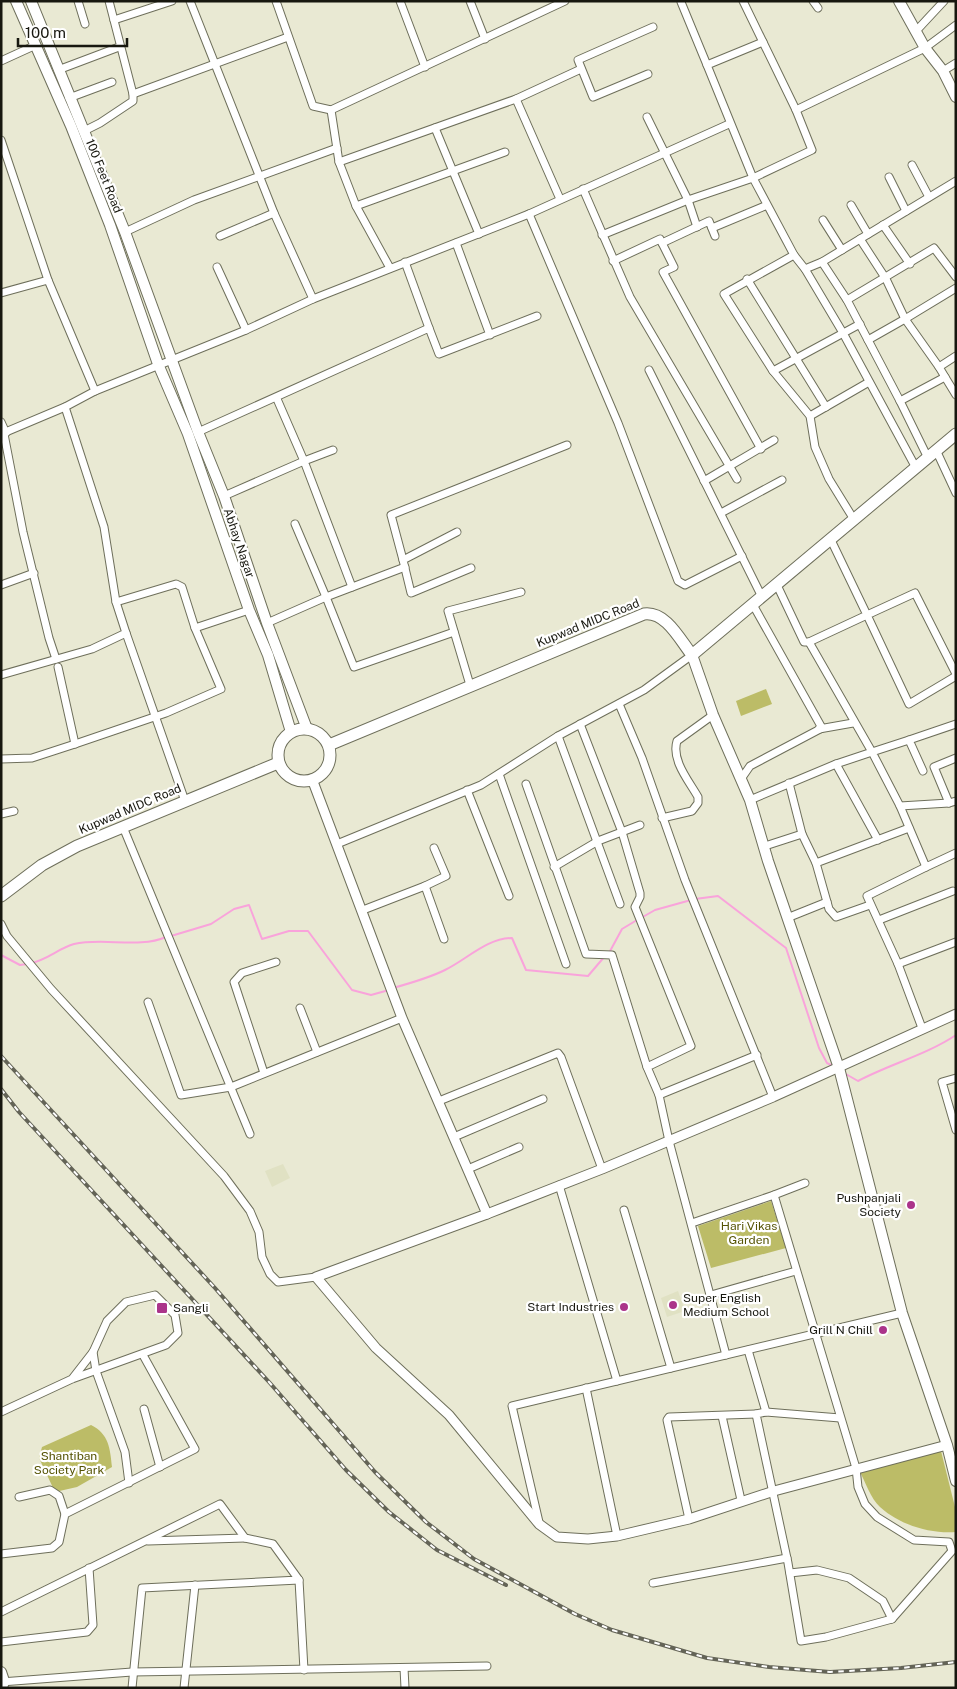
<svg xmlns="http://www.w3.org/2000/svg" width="957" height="1689" font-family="'Public Sans',sans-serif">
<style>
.built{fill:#e0e1c3}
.green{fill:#bcbc67}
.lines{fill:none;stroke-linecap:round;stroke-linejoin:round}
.stream{stroke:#f9a3db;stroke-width:2}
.minor-casing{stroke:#6e6f5b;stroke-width:9}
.tertiary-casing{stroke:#6e6f5b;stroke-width:11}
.secondary-casing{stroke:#6e6f5b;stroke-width:12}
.primary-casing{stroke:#6e6f5b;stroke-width:13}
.minor{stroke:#fff;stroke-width:7}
.tertiary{stroke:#fff;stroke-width:9}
.secondary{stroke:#fff;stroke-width:10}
.primary{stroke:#fff;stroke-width:11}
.rail-casing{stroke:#646457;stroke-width:4}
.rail{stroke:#fff;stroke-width:2;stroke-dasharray:5.5;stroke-linecap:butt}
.poi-dot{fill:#ab348a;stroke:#fff;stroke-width:2}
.labels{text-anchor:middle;stroke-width:4.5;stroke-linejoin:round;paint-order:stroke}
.street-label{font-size:12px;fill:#17170f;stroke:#fff}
.poi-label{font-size:12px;fill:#17170f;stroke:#fff;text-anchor:end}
.park-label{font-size:12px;fill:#555304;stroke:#fff}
</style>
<rect width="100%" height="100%" fill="#e9e9d3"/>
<g class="built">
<polygon points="283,1164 290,1178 272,1187 265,1171"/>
<polygon points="678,1291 685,1311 667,1317 661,1298"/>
</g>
<g class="green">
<polygon points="766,689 772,704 741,716 736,701"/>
<polygon points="771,1201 786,1248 711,1268 698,1226"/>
<path d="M91,1425C109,1434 110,1448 112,1467L77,1487L55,1492L39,1458L42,1447Z"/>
<path d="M941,1451L956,1511V1532C930,1534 900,1525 880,1507C871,1499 865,1481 859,1470Z"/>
</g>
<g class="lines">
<g class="stream">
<polyline points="695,899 718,896 786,948 819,1048 827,1063 833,1066"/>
<polyline points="641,918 655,910 691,900"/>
<polyline points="171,936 211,924 234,909 249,905 262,939 289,931 308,931 352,990 371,995 389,990"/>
<polyline points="609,953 622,929 637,920"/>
<polyline points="1,955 20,965 27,964"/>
<path d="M31,963C47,960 59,948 74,944C104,937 138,949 166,937"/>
<path d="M393,988C411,983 429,978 445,970C466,960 487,938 512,938L526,970L588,976L605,956"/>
<path d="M844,1073L858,1081C890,1064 926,1055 956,1035"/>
</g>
<defs>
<g id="minor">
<polyline points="78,1 85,24"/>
<polyline points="190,1 274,213 313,299"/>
<polyline points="276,1 313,106 331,110"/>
<polyline points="400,1 425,67"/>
<polyline points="470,1 485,39"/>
<polyline points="813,1 818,8"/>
<polyline points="681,2 707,65"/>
<polyline points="114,20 172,1"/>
<polyline points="917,30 944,1"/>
<polyline points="763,42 707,65 753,178 794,255"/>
<polyline points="1,61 36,45"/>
<polyline points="58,70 119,47"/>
<polyline points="943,71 956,63"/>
<polyline points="648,74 593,97 578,60 653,27"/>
<polyline points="133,94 288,37"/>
<polyline points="69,98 112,82"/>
<polyline points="516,99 560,199"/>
<polyline points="796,110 925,48 956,25"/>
<polyline points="647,117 688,200 697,227"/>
<polyline points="435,128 479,234"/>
<polyline points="84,131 100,123 133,101 133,94 109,1"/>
<polyline points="1,140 48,280"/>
<polyline points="339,162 331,110 565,1"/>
<polyline points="912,165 929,197"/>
<polyline points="889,177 906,211"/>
<polyline points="583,189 630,297 737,479"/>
<polyline points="851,205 868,234"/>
<polyline points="356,206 505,152"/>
<polyline points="529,214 618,423 678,581 685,585 742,556"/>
<polyline points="823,220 842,250"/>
<polyline points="883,225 910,264"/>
<polyline points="712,228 765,206"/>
<polyline points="125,232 194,200 337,148"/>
<polyline points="602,235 688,200 753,178 812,150 796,110 743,1"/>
<polyline points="220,236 274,213"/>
<polyline points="860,239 886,279 905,319 956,288"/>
<polyline points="456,243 490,335"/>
<polyline points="662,243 709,221 715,236"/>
<polyline points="613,261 660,239 674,267 663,272 761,449"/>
<polyline points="405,262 429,328"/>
<polyline points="822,262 847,300 900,401"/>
<polyline points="217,267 246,330"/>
<polyline points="390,268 356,206 339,162 516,99 581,69"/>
<polyline points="805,269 843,333 915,466"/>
<polyline points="747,279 826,407"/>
<polyline points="1,293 48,280 95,391"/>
<polyline points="847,300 934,248 956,277"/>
<polyline points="868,340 905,319 939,367"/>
<polyline points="649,370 761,595"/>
<polyline points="773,371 724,294 794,255 805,269 822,262 956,181"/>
<polyline points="945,377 956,395"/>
<polyline points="810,416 869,382"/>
<polyline points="1,422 6,433"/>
<polyline points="198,432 429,328 439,354 537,316"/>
<polyline points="1,434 65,407 95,391 246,330 313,299 529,214 729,124"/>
<polyline points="4,434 23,532 49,638 56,659"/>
<polyline points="333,450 304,461 352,587"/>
<polyline points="936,450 956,493"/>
<polyline points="927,456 900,401 945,377 939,367 956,356"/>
<polyline points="704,481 774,440"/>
<polyline points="224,496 304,461 277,399"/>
<polyline points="721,513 782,480"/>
<polyline points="853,518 829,479 815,447 810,416 773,371 860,324"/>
<polyline points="457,532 403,560 411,593 471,568"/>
<polyline points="403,560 391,515 567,445"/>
<polyline points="405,567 326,597 354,667 454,632"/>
<polyline points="776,583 804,642 809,642 867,615 830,538"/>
<polyline points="1,585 34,573"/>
<polyline points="267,623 326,597 295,524"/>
<polyline points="195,628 249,610"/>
<polyline points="126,633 185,801"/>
<polyline points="58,667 75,744"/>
<polyline points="956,674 915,593 867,615 909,704 956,676"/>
<polyline points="1,675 92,649 126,633 116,602 104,527 65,407"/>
<polyline points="470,685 448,611 521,592"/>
<polyline points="619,704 642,758 685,880 773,1097"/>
<polyline points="580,724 622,832 640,893 640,897 635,907 691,1046 647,1067 659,1095"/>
<polyline points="819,729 853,723"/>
<polyline points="558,736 620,904"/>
<polyline points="1,759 32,758 75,744 166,713 221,689 195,628 182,587 176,584 116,602"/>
<polyline points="836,764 878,840"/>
<polyline points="923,771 909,740 956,724"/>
<polyline points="499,774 566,964"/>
<polyline points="741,779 750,766 822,728 752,603"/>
<polyline points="789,783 802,834"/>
<polyline points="526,784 586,954 612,955 647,1067"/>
<polyline points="467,790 509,896"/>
<polyline points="750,800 836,764 872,752 809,642"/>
<polyline points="956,801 949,803 900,806 926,867 956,853"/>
<polyline points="949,803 934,767 956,758"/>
<polyline points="900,806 872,752 909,740"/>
<polyline points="1,814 14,811"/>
<path d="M662,818L692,811L698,803V797C689,781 671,760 677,741L713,715"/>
<polyline points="123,827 250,1134"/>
<polyline points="337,844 481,785 558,736 644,690 692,655"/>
<polyline points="765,846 802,834 816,863"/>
<polyline points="554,867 598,841 640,825"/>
<polyline points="425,886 446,876 434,848"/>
<polyline points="870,905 836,917 829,909 816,863 909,828"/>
<polyline points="363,910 425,886 444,939"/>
<polyline points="787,918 827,902"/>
<polyline points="879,920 953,891"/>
<polyline points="1,924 7,936 51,989 224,1176 250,1211 259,1232 262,1257 270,1274 278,1282 316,1277"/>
<polyline points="898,964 956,942"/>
<polyline points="148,1002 181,1095 231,1087 402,1018"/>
<polyline points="300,1008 317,1052"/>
<polyline points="922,1028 898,964 867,896 926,867"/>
<polyline points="264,1073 234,982 242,973 276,962"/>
<polyline points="956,1078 942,1082 956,1130"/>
<polyline points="439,1101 558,1053 561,1057 602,1169"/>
<polyline points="454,1137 543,1099"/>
<polyline points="468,1169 519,1147"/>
<polyline points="559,1185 617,1381"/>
<polyline points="774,1195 805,1183"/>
<polyline points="624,1210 671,1368"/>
<polyline points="692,1223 774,1195 856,1468 858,1487 865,1504 877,1517 914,1540 949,1542 952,1551 892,1619 826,1637 801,1641 788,1563 756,1414 766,1412 748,1350"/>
<polyline points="711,1295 796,1271"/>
<polyline points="93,1352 96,1371 125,1452 129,1483"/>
<polyline points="726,1355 669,1141 659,1095 757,1055"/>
<polyline points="586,1388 617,1536"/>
<polyline points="144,1409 160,1467"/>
<polyline points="1,1412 72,1379 166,1345 178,1333 175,1315 155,1295 126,1302 107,1321 93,1352 72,1379"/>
<polyline points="766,1412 840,1418"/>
<polyline points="722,1416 741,1500"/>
<polyline points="19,1497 50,1490 59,1496 65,1514"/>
<polyline points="689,1519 667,1420 669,1417 756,1414"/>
<polyline points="539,1522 512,1406 902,1313"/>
<polyline points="148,1541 245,1538"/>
<polyline points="1,1554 52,1548 59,1542 65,1514 195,1449 143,1355"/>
<polyline points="790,1573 817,1570 849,1578 883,1601 892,1619"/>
<polyline points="299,1580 304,1670"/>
<polyline points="653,1583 787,1558"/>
<polyline points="1,1612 220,1504 245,1538 273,1544 299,1580 142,1588 132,1688"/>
<polyline points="1,1642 87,1632 93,1625 89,1568"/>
<polyline points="404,1668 405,1688"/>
<polyline points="1,1682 132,1672 487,1666"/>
<polyline points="184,1688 195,1585"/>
</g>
<g id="tertiary">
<polyline points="312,779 402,1018 487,1214 316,1277 376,1348 449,1415 539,1524 557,1537 588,1539 617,1536 689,1519 774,1491 947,1445"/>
<polyline points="487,1214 602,1169 773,1097 956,1014"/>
</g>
<g id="secondary">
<polyline points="16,1 71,126 110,225 158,364 188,434 249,610 268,655 291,732"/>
<polyline points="31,1 125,232 198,432 224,496 267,623 307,729"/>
<polyline points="899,1 925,48 943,71 956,97"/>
<polyline points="692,655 713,715 750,800 768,861 839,1068 902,1313 947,1445 956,1481"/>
<polyline points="1,1672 4,1681 2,1688"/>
</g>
<g id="primary">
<circle cx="304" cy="755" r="26"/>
<path d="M329,745L644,614C666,611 680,640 692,655L956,434"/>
<polyline points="1,896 42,865 77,846 278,763"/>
</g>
</defs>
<use href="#minor" class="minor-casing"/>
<use href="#tertiary" class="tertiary-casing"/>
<use href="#secondary" class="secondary-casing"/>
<use href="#primary" class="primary-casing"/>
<use href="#minor" class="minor"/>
<use href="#tertiary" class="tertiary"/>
<use href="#secondary" class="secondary"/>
<use href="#primary" class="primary"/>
<defs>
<g id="rail">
<polyline points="1,1056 215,1288 375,1472 426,1522 474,1559 575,1614 612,1630 707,1658 769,1667 830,1672 901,1668 956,1662"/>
<polyline points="1,1089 19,1112 269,1382 346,1470 389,1512 437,1550 506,1585"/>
</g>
</defs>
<use href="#rail" class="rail-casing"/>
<use href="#rail" class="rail"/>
</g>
<g class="poi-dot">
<circle cx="911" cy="1205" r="5"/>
<circle cx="673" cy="1305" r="5"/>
<circle cx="624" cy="1307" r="5"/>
<rect x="156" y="1302" width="12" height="12" rx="2.5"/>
<circle cx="883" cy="1330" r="5"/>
</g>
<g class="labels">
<g class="street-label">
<text transform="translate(104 176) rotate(68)" y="4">100 Feet Road</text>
<text transform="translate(239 543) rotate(71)" y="4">Abhay Nagar</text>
<text transform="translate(588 623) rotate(-22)" y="4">Kupwad MIDC Road</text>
<text transform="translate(130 809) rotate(-23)" y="4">Kupwad MIDC Road</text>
</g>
<g class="poi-label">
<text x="901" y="1202">Pushpanjali<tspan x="901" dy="14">Society</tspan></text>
<text x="683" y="1302" text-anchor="start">Super English<tspan x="683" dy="14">Medium School</tspan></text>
<text x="614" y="1311">Start Industries</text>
<text x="173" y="1312" text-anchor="start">Sangli</text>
<text x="873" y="1334">Grill N Chill</text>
</g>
<g class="park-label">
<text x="749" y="1230">Hari Vikas<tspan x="749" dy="14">Garden</tspan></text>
<text x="69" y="1460">Shantiban<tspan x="69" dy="14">Society Park</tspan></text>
</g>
</g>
<rect width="957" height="1689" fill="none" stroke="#17170f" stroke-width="5"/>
<path d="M18 38v8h109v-8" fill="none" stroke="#17170f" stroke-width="2.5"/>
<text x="25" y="38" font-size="15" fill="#17170f" stroke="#ffffff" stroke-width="4" paint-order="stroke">100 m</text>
</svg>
